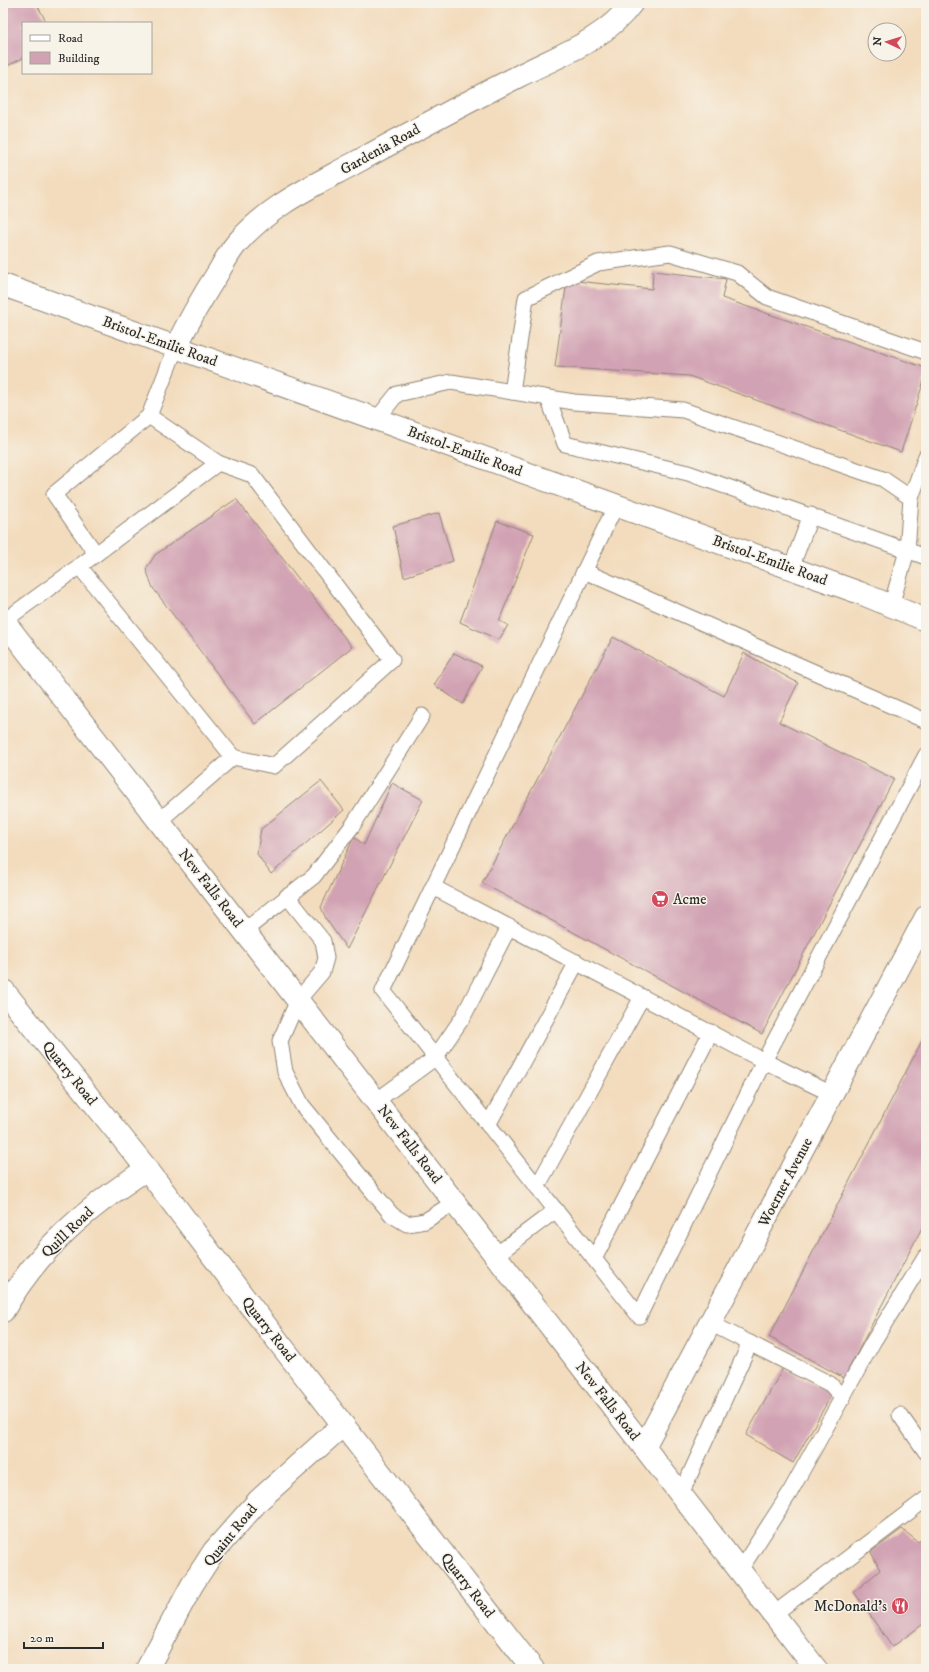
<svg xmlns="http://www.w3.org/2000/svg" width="929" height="1672" font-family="'IM FELL DW Pica',serif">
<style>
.building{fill:#d1a2b3}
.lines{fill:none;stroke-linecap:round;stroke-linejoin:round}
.lane-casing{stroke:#8f8474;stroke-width:17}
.street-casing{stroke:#8f8474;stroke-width:24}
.secondary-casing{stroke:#8f8474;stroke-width:24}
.lane{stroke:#fff;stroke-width:15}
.street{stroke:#fff;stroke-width:22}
.secondary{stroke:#fff;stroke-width:22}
.labels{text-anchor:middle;stroke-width:3;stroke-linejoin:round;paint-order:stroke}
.street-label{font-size:15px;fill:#2b2b2b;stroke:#f7f3e8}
.poi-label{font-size:15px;fill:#2b2b2b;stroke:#f7f3e8;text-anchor:start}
</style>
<rect width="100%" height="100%" fill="#f7f3e8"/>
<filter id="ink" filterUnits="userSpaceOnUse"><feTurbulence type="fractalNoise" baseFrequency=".025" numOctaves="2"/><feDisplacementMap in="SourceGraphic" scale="8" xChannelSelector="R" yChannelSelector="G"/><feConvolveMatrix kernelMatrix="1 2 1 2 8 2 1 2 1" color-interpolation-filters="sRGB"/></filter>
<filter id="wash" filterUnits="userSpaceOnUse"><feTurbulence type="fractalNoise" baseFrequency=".012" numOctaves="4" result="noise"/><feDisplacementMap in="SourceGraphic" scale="16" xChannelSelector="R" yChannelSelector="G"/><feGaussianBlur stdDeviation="0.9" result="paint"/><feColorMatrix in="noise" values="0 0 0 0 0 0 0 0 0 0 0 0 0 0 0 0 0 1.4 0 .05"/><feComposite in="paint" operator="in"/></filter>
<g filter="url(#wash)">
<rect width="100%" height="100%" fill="#f3dcbd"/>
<g id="blocks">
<g class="building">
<polygon points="8,3 36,3 47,23 23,23 23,58 3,68 3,6"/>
<polygon points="653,271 726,279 722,298 926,368 926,374 901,452 689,376 555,367 567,280 652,289"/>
<polygon points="236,499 352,647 255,724 153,588 146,569 155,555"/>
<polygon points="439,513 453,561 404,577 393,526"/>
<polygon points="497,521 534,534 499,621 508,625 499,640 460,622"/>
<polygon points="613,637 724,696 744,653 798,683 779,722 894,779 762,1034 482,883"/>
<polygon points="454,653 482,666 463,704 434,685"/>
<polygon points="321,781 344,810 271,874 257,854 261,829"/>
<polygon points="392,783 423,800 347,949 326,919 321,907 354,837 364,845"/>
<polygon points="926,1033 926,1220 844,1378 769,1337"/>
<polygon points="783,1368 832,1394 793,1463 746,1435"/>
<polygon points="902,1529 918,1542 926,1536 926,1622 892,1647 854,1592 880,1570 871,1552"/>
</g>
</g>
</g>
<g filter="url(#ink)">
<use href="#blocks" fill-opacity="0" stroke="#8f8474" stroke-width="1"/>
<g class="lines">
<defs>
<g id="lane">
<polyline points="512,392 526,298 598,263 670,253 737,273 767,297 926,352"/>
<polyline points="548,398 565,444 688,473 926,557"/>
<polyline points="377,419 397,394 451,382 574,402 683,410 883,479 911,498 907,551 891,606"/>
<polyline points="218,463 252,475 392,660 274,766 233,757"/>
<polyline points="911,498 926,456"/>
<polyline points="616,505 383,991 639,1316 764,1061 926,755"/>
<polyline points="96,554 218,463 149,416"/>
<polyline points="79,566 233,757 159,821"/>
<polyline points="791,568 811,515"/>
<polyline points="584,571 926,721"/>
<polyline points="4,621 96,554 54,494 149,416 176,347"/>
<polyline points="433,887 764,1061 832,1094"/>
<polyline points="287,896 323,941 326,958 322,972 298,1000 280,1041 285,1072 302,1105 392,1215 407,1224 425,1221 455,1202"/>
<polyline points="244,931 314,876 353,825 422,716"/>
<polyline points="376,1101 435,1058 463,1017 509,927"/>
<polyline points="488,1125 577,962"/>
<polyline points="537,1187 642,997"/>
<polyline points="496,1255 556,1210"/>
<polyline points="594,1259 711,1032"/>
<polyline points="710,1323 830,1384 843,1398"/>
<polyline points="900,1415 926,1452"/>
<polyline points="681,1494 750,1343"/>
<polyline points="740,1570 789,1494 873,1342 926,1256"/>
<polyline points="774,1614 926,1499"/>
</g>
<g id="street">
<path d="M176,347C189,320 203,296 219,271C224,262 230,251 237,243C269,206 311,187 353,164C408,134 463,104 519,76C559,55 604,41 632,3"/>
<polyline points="3,990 147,1169 249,1304 533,1669"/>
<path d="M3,1311C39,1248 87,1208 147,1169"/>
<polyline points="644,1447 926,917"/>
<polyline points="147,1669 192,1585 214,1551 259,1500 343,1425"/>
</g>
<g id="secondary">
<polyline points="3,285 860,593 926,620"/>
<polyline points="3,620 816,1669"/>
</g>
</defs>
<use href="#lane" class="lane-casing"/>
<use href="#street" class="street-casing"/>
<use href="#secondary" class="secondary-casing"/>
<use href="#lane" class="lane"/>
<use href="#street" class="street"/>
<use href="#secondary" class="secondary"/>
</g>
</g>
<defs>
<symbol id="supermarket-disc" viewBox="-11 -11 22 22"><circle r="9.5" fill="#d1495b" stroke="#f7f3e8"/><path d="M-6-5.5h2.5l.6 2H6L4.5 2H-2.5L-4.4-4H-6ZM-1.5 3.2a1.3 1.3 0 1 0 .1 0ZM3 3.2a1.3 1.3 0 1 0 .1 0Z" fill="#fff"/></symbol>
<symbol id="restaurant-disc" viewBox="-11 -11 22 22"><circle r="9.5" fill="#d1495b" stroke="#f7f3e8"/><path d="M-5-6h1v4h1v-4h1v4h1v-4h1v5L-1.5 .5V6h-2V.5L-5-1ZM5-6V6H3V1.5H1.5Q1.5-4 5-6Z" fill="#fff"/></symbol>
</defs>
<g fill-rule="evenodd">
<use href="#supermarket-disc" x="650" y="889" width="20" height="20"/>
<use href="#restaurant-disc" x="890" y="1596" width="20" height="20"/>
</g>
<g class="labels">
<g class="street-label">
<text transform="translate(380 149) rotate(-29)" y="5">Gardenia Road</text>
<text transform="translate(160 341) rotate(20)" y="5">Bristol-Emilie Road</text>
<text transform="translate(465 451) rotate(20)" y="5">Bristol-Emilie Road</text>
<text transform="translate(770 560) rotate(20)" y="5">Bristol-Emilie Road</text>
<text transform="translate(211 888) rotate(52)" y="5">New Falls Road</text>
<text transform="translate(70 1073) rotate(51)" y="5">Quarry Road</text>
<text transform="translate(410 1144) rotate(52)" y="5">New Falls Road</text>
<text transform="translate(785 1182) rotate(-62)" y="5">Woerner Avenue</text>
<text transform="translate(67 1232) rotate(-44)" y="5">Quill Road</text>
<text transform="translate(269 1329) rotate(52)" y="5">Quarry Road</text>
<text transform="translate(608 1401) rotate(52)" y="5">New Falls Road</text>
<text transform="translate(230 1535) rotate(-51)" y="5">Quaint Road</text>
<text transform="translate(468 1585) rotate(52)" y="5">Quarry Road</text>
</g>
<g class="poi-label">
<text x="673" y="904">Acme</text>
<text x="887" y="1611" text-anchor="end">McDonald's</text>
</g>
</g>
<rect width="929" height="1672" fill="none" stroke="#f7f3e8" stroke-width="16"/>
<rect x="22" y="22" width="130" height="52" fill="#f7f3e8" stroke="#a5a39c"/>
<rect x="30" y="35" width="20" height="6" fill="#ffffff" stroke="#a5a39c"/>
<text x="58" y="42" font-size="12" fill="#2b2b2b">Road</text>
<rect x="30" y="52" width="20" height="12" fill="#d1a2b3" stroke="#a5a39c"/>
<text x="58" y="62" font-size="12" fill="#2b2b2b">Building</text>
<g transform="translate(887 42) rotate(274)"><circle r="19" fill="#f7f3e8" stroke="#a5a39c"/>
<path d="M0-3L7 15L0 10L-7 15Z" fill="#d1495b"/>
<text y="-6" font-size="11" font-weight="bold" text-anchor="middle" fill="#2b2b2b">N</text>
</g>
<path d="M24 1642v6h79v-6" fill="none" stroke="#2b2b2b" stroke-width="2"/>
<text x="30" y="1642" font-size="12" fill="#2b2b2b" stroke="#f7f3e8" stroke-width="3" paint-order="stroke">20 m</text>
</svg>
